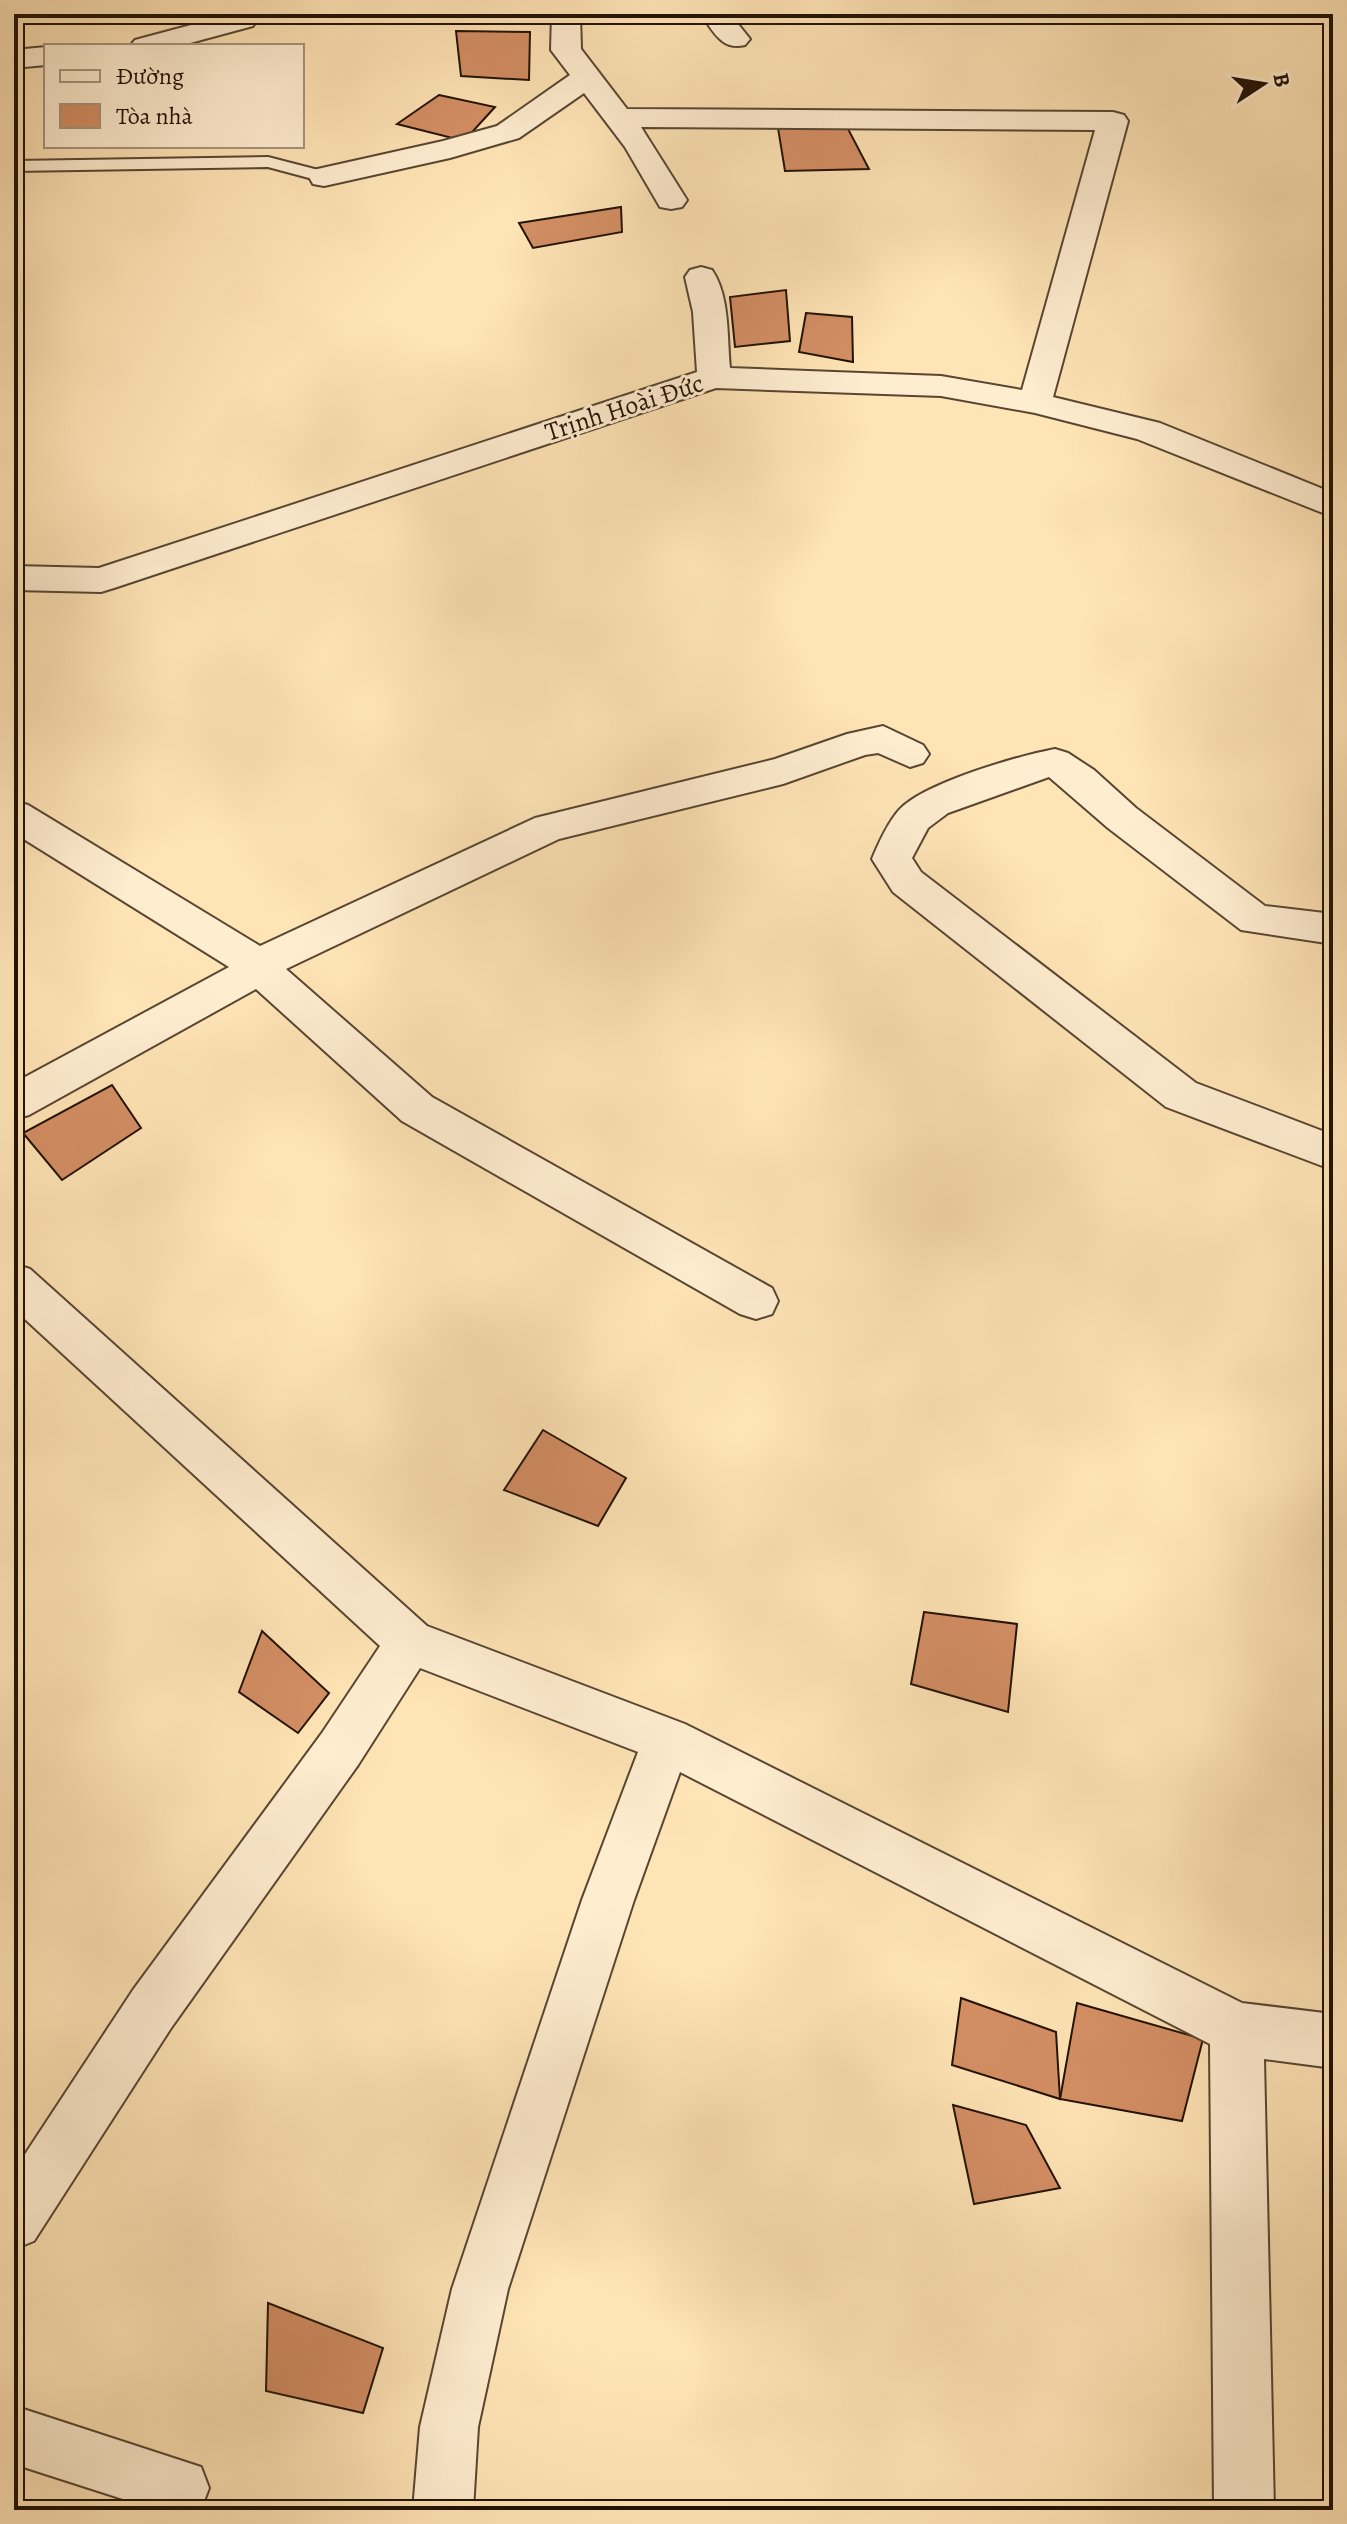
<svg xmlns="http://www.w3.org/2000/svg" width="1347" height="2524" font-family="Alegreya,serif">
<style>
.building{fill:#d48e64;stroke:#211206;stroke-width:2}
.lines{fill:none;stroke-linecap:round;stroke-linejoin:round}
.lane-casing{stroke:#584632;stroke-width:4}
.street-casing{stroke:#584632;stroke-width:4}
.lane{fill:#ffedd0;fill-rule:evenodd}
.street{fill:#ffedd0;fill-rule:evenodd}
.labels{text-anchor:middle;stroke-width:6;stroke-linejoin:round;paint-order:stroke}
.far-street-label{font-size:26px;fill:#211206;stroke:#ffedd0}
</style>
<rect width="100%" height="100%" fill="#ffe4b6"/>
<filter id="stains"><feTurbulence type="fractalNoise" baseFrequency=".0025" numOctaves="4"/><feColorMatrix values="0 0 0 0 .2 0 0 0 0 .09 0 0 0 0 .02 0 0 0 .5 -.17"/></filter>
<radialGradient id="worn" r=".72"><stop offset=".6" stop-color="#630" stop-opacity="0"/><stop offset="1" stop-color="#630" stop-opacity=".3"/></radialGradient>
<g class="building">
<polygon points="456,31 530,32 529,80 461,76"/>
<polygon points="439,95 495,107 464,141 397,124"/>
<polygon points="847,127 869,169 785,171 778,128"/>
<polygon points="621,207 622,232 533,248 519,223"/>
<polygon points="786,290 790,341 735,347 730,297"/>
<polygon points="806,313 852,317 853,362 799,352"/>
<polygon points="112,1085 141,1128 62,1180 23,1133"/>
<polygon points="543,1430 626,1478 598,1526 504,1490"/>
<polygon points="924,1612 1017,1624 1008,1712 911,1684"/>
<polygon points="262,1631 329,1693 298,1733 239,1692"/>
<polygon points="961,1998 1056,2032 1060,2099 952,2065"/>
<polygon points="1077,2003 1203,2039 1182,2121 1060,2099"/>
<polygon points="953,2105 1026,2125 1060,2188 974,2204"/>
<polygon points="268,2303 383,2348 363,2413 266,2391"/>
</g>
<g class="lines">
<defs>
<polygon id="lane" points="268,157 330,173 333,177 324,182 268,167 14,171 14,161"/>
<g id="street">
<polygon points="232,14 253,14 257,20 253,26 179,46 130,46 135,40"/>
<path d="M552,14H580L581,49L627,109L1113,112L1124,115L1128,121L1053,397L1160,423L1333,493V517L1137,439L1035,413L941,396L716,388L114,588L101,592L14,590V566L99,568L697,372L693,312L685,277L690,270L701,267L712,270C730,296 727,338 730,368L941,376L1022,390L1095,130L641,127L687,200L682,207L671,209L660,207L625,147L584,93L519,138L450,158L324,186L313,184L309,177L313,170L443,141L497,126L570,75L551,50Z"/>
<path d="M701,14H730L750,39L745,45C722,51 713,31 701,14Z"/>
<polygon points="46,47 46,65 14,68 14,50"/>
<polygon points="883,726 923,745 929,754 923,763 910,767 878,753 865,755 783,784 559,839 286,969 432,1097 772,1288 778,1301 772,1314 756,1319 740,1314 402,1121 256,989 29,1115 14,1119 14,1083 229,967 14,833 14,801 28,805 260,946 535,818 775,759 847,734"/>
<path d="M1055,749L1068,753L1094,770L1136,808L1265,906L1333,914V944L1241,930L1108,828L1049,777L948,813L928,828L912,858L921,872L1196,1083L1333,1135V1170L1166,1107L893,892L872,859C879,842 887,824 899,810C924,783 1018,756 1055,749Z"/>
<polygon points="14,1264 30,1269 427,1626 685,1724 1242,2003 1333,2014 1333,2068 1264,2059 1274,2510 1214,2510 1210,2044 680,1772 634,1900 508,2289 478,2427 473,2510 413,2510 420,2427 452,2289 582,1900 638,1752 420,1668 358,1765 171,2028 34,2241 14,2249 14,2171 133,1990 322,1733 380,1646 14,1309"/>
<polygon points="14,2406 201,2467 209,2488 201,2509 157,2510 14,2464"/>
</g>
</defs>
<use href="#lane" class="lane-casing"/>
<use href="#street" class="street-casing"/>
<use href="#lane" class="lane"/>
<use href="#street" class="street"/>
</g>
<g class="labels">
<g class="far-street-label">
<text transform="translate(624 407) rotate(-18)" y="9">Trịnh Hoài Đức</text>
</g>
</g>
<rect width="1347" height="2524" fill="none" stroke="#ffe4b6" stroke-width="48"/>
<rect x="16" y="16" width="1315" height="2492" fill="none" stroke="#211206" stroke-width="4"/>
<rect x="24" y="24" width="1299" height="2476" fill="none" stroke="#211206" stroke-width="2"/>
<rect x="44" y="44" width="260" height="104" fill="#ffedd0" stroke="#a6957f" stroke-width="2"/>
<rect x="60" y="70" width="40" height="12" fill="#ffedd0" stroke="#a6957f" stroke-width="2"/>
<text x="116" y="84" font-size="24" fill="#211206">Đường</text>
<rect x="60" y="104" width="40" height="24" fill="#d48e64" stroke="#a6957f" stroke-width="2"/>
<text x="116" y="124" font-size="24" fill="#211206">Tòa nhà</text>
<g transform="translate(1263 84) rotate(78)" stroke="#ffedd0" stroke-width="6" paint-order="stroke">
<path d="M0-6L14 30L0 20L-14 30Z" fill="#211206"/>
<text y="-12" font-size="22" font-weight="bold" text-anchor="middle" fill="#211206">B</text>
</g>
<rect width="100%" height="100%" filter="url(#stains)"/>
<rect width="100%" height="100%" fill="url(#worn)"/>
</svg>
